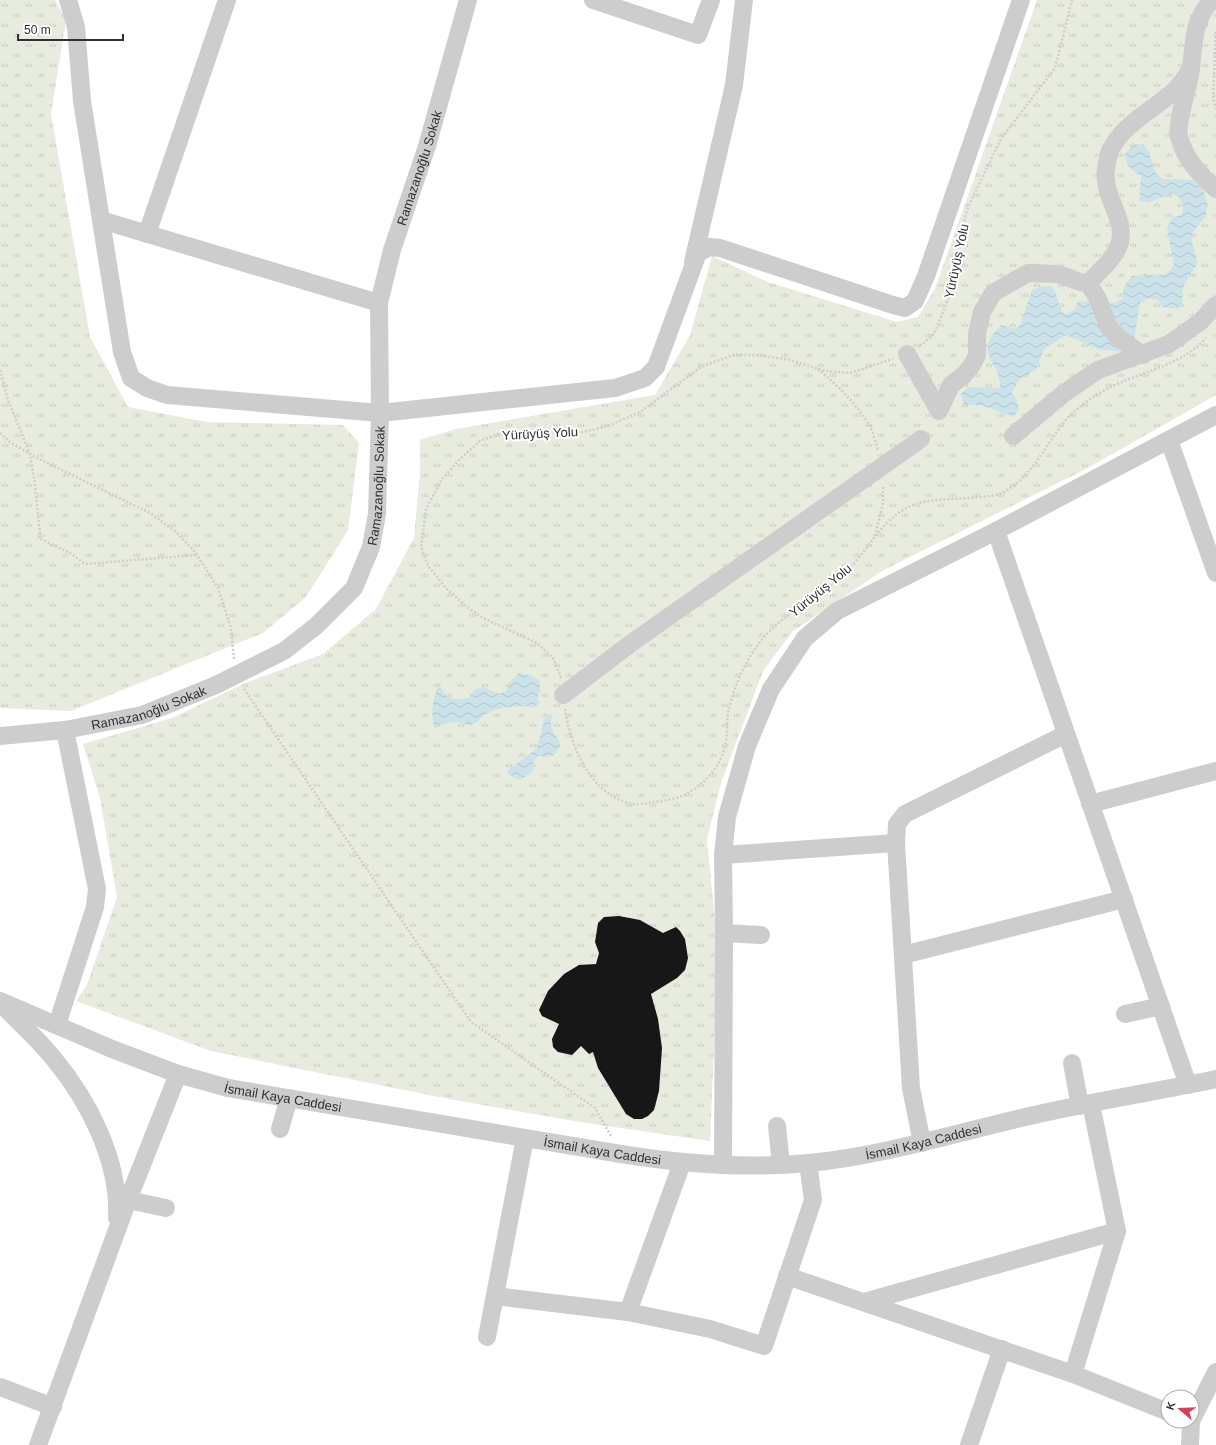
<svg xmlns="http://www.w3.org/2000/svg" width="1216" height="1445" font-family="Helvetica,sans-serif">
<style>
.grass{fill:url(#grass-tufts)}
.water{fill:url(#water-waves)}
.building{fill:#171717}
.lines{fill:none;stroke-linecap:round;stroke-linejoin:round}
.path{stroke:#cdcdcd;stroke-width:2.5;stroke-dasharray:2 2;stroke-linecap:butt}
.minor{stroke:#cdcdcd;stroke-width:18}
.labels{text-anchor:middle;stroke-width:4;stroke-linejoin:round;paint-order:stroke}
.street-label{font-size:13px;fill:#303030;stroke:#fff}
</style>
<defs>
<pattern id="grass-tufts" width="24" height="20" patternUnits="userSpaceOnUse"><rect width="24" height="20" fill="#e7ecde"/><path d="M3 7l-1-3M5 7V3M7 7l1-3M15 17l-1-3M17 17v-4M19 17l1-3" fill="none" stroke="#c6cbbf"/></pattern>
<pattern id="water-waves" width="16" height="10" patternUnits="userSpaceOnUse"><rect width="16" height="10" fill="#cce2ea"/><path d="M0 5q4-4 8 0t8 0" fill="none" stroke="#b0c2c9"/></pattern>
</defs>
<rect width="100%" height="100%" fill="#fff"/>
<g class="grass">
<polygon points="0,0 55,0 66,20 51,114 90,337 128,407 207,422 343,425 359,443 348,530 306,597 263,633 71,711 0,708"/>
<polygon points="1037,0 1216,0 1216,395 1086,469 882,571 792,632 763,671 721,783 707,839 715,921 717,983 710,1141 580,1122 454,1100 211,1051 76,1001 87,985 117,897 100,798 83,744 172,718 245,683 323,654 376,609 414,538 420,472 420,440 456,429 655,395 690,335 712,256 768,282 897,322 918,317 935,289"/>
</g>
<g class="water">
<path d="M1143,144L1149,152L1156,173L1163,179L1193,180L1203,189L1207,203L1206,217C1186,236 1191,238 1198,263L1183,286L1182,303L1177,309L1163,307L1157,299H1147L1140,303L1134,339L1122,352L1098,349L1066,335L1044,349L1036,370C1024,376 1016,380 1012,393L1016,399L1019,408L1014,417L981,405H964L961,394L968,387L1000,388C1001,359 971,356 1001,325L1016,329L1021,323L1032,290C1063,276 1053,302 1065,315L1073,310L1078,302C1098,298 1103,311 1124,298L1123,288L1132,276C1145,274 1156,276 1168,273L1174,265L1167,228L1173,217L1181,215L1184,206L1179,197L1173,193L1147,203L1139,200L1141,176C1131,170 1126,166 1125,154L1133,145Z"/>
<path d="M519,673L530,675L539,680L540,690L537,699L540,702L535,707C518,705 502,706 486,714C480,717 478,724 471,725C466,725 461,722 455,722C448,722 441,725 435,728C429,714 434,697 439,683C445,699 451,701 469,698L475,689L484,687L499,694L506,691L511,681Z"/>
<path d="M552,714C552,717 551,721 551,724C552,740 569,738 553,756H537L534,762L533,771L520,780L508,774V770L534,751L539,742L544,719Z"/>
</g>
<polygon class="building" points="619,916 640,920 663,933 676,927 680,931 685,939 688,958 685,970 677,978 651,994 658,1019 662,1048 659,1091 654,1110 648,1116 642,1119 634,1119 626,1114 598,1068 593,1052 589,1054 581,1046 572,1055 558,1052 553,1047 552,1039 559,1024 542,1016 539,1010 548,991 564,974 579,965 596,964 599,953 595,942 598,923 604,917"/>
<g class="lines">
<g class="path">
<polyline points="1216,32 1213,97 1216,109"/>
<polyline points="920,346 934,334 951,292 958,245 968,207 1001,139 1055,68 1072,0"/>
<path d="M818,369C835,383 860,407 870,427C874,433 875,443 878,450"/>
<polyline points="0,370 8,400 30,454 35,485 40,534 39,538 70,553 85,564 196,555"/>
<polyline points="0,433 10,442 35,457 150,513 175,531 195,552 218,588 231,628 234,659"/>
<polyline points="875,536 883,503 883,485"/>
<polyline points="561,678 553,658 537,643 483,618 467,607 446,588 428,566 421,547 426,509 442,479 459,460 480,441 502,433 583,432 608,426 640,412 701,367 733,355 759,355 790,360 825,371 850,373 893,359"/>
<polyline points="244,689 471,1022 595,1108 611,1136"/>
<path d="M565,709C570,744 589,792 628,803C636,806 647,803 655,802C664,801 674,799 682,796C705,785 722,766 726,741C728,730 726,719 729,709C736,679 752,646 775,626C797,607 824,593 845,573C869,550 883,515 916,504C939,496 991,501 1006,491C1032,475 1044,448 1062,425C1072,411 1090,398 1105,390C1138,372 1180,367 1206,338"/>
</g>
<g class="minor">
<polyline points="68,0 76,27 82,101 122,352 131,378 147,388 167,395 380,413 615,388 645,378 656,367 698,253 709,247 720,248 893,305 905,308 915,301 926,276 1021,0"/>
<polyline points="593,0 698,35 711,0"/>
<path d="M1213,0C1206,5 1200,17 1197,26C1192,43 1193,62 1189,80C1186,94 1176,125 1179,137C1185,159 1199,174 1216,189"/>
<polyline points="101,220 379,303"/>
<polyline points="147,234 227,0"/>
<polyline points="693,262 734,85 744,0"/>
<polyline points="1088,283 1098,299 1108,326 1120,339 1143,355"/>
<path d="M907,354L939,411L951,385L964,375L972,365L977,355V333L982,312L993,293L1028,273L1058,274L1080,282L1088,283C1099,272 1116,257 1120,242C1126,214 1099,195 1107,163C1108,159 1108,153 1111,149C1124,123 1155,109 1175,90C1181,84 1185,77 1190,70"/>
<polyline points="1013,436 1063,394 1098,370 1169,344 1200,322 1216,305"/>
<polyline points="1169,440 1216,573"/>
<polyline points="996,531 1188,1085"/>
<polyline points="563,695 630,644 921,439"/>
<path id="s1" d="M0,736L65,730L142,715L216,685L284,651L316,626L354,588L371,547L377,514L380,413L379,303L392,250L427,146L468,0"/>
<polyline points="1090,804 1216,771"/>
<polyline points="723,855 896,843"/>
<polyline points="724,933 761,935"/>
<polyline points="903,955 1124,899"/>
<path id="s2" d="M0,1001L112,1049L178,1074L228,1088L621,1154C683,1164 746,1169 809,1163C889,1155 965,1130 1043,1113C1101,1100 1159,1091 1216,1079"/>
<path d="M3,1006C20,1023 39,1040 54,1059C89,1101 120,1162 117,1218"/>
<polyline points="1125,1014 1161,1006"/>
<polyline points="57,1025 95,907 97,889 65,730"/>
<polyline points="1072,1063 1080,1106"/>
<polyline points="777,1126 781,1165"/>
<polyline points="280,1129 289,1098"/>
<polyline points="922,1143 911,1088 896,843 897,824 905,814 1066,734"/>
<polyline points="723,1165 724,933 723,855 727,817 747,746 771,689 805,638 837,611 996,531 1216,415"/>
<polyline points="128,1200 166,1208"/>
<polyline points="787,1276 1073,1374 1168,1412"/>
<polyline points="495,1296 628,1312 710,1329 764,1346 813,1200 808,1163"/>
<polyline points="864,1302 1117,1231"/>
<polyline points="628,1312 682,1163"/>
<polyline points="487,1337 525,1138"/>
<polyline points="1073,1374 1117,1231 1091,1104"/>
<polyline points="0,1387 53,1407"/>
<polyline points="1192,1419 1216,1372"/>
<polyline points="38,1445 128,1200 178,1074"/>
<polyline points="969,1445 1002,1349"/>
<polyline points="1190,1445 1191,1421"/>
</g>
</g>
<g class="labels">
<g class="street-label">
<text dy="5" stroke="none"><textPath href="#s1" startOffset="824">Ramazanoğlu Sokak</textPath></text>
<text transform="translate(956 261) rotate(-78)" y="5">Yürüyüş Yolu</text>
<text transform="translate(540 433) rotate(-3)" y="5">Yürüyüş Yolu</text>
<text dy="5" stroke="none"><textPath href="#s1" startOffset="500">Ramazanoğlu Sokak</textPath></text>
<text transform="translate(820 590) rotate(-39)" y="5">Yürüyüş Yolu</text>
<text dy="5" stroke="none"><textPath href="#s1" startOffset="152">Ramazanoğlu Sokak</textPath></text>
<text dy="5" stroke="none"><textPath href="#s2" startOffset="300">İsmail Kaya Caddesi</textPath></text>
<text dy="5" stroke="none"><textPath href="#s2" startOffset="948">İsmail Kaya Caddesi</textPath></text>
<text dy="5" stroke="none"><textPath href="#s2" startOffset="624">İsmail Kaya Caddesi</textPath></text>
</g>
</g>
<g transform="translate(1180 1409) rotate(289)"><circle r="19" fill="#ffffff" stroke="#acacac"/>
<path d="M0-3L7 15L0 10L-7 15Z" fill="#db3d5d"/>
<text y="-6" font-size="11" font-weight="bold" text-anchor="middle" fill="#303030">K</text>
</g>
<path d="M18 34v6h105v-6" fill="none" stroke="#303030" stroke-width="2"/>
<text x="24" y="34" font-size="12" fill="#303030" stroke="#ffffff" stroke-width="3" paint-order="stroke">50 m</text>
</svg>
